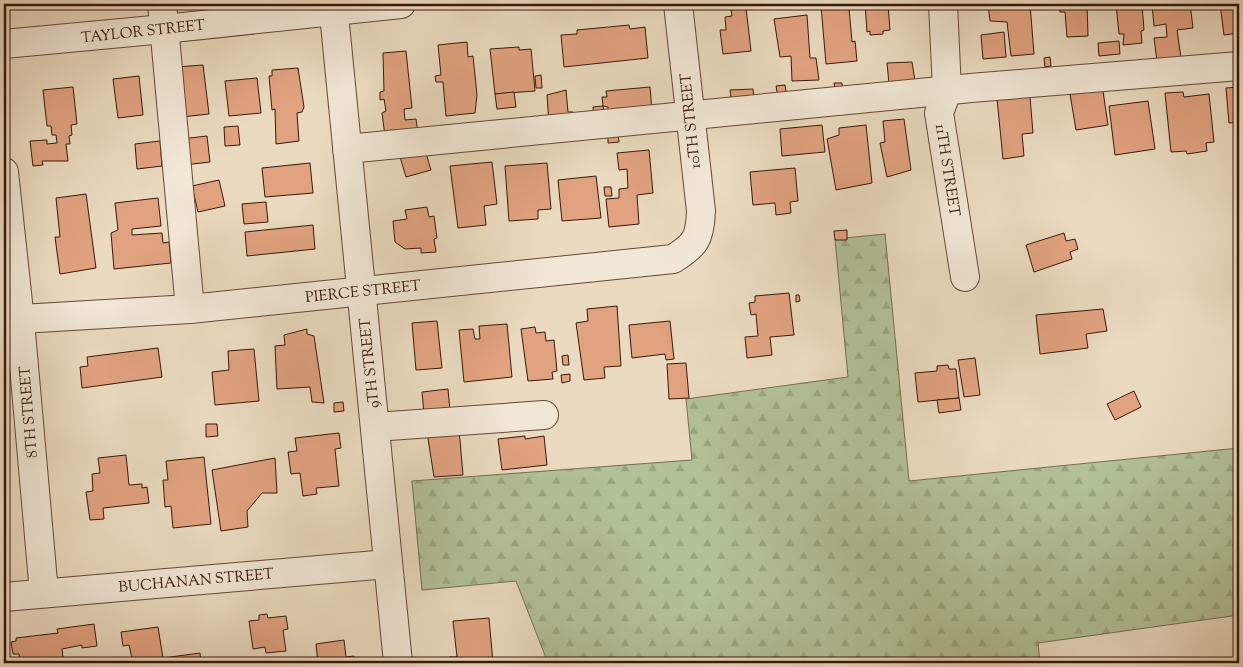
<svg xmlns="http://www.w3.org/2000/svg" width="1243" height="667" font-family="'Sorts Mill Goudy',serif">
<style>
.forest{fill:url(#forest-firs);stroke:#766d50}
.building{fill:#e1a280;stroke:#39190a}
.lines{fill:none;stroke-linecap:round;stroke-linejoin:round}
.minor-casing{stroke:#654937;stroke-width:30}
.minor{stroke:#f1e7d5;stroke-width:28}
.labels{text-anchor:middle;stroke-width:4.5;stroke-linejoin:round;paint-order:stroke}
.street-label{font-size:15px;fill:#39190a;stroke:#f1e7d5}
</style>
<defs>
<pattern id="forest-firs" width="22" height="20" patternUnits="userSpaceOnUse" patternTransform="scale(1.25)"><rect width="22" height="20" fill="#b2c196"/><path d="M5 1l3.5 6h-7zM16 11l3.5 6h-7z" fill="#9aa580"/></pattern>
</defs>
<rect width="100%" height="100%" fill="#eadabf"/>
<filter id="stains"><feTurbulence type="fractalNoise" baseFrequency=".004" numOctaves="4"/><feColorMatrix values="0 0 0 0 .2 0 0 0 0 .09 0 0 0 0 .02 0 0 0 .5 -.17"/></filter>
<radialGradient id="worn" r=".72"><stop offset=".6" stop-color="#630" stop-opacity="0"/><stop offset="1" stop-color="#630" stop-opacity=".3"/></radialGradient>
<polygon class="forest" points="885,234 909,481 1239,448 1239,615 1038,643 1040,663 548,663 516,581 422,590 412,481 692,460 686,399 848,377 835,239"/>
<g class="building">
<polygon points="845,4 845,9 849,8 852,42 855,41 857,61 826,64 821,6"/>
<polygon points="865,4 888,4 890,30 883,31 883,34 870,35 870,31 867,32"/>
<polygon points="988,4 1030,4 1034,54 1011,56 1007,22 990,21"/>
<polygon points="1059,4 1087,4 1088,36 1067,37 1065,12 1060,12"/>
<polygon points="1116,4 1142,4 1144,30 1141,31 1142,43 1123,45 1124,34 1119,34"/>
<polygon points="1152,4 1190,4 1193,28 1177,30 1181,58 1157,61 1154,38 1167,37 1166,24 1154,26"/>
<polygon points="1220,4 1239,4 1239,33 1224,35"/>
<polygon points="746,8 751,51 723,54 720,30 726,30 725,17 732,16 731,10"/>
<polygon points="807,15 810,58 816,58 819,80 792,81 791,56 780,57 774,19"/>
<polygon points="629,25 630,29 645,27 648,58 564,67 561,35 577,34 577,30"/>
<polygon points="1004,32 1006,57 983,59 981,35"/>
<polygon points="1119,41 1120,54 1099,56 1098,43"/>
<polygon points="467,42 468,57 473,56 477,95 475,113 446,116 443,82 436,82 435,76 441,75 438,45"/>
<polygon points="519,47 519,50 531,49 535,91 495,94 490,49"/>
<polygon points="406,51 412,108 404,109 405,120 416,119 418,133 385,136 382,113 386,111 384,99 380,100 380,92 384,91 383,53"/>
<polygon points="1050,57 1051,66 1045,67 1044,58"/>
<polygon points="912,62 915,81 889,84 887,63"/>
<polygon points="203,65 209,114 181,117 176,67"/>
<polygon points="298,68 304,107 302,112 297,113 299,141 276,144 275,109 272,110 269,76 272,76 272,70"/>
<polygon points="541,75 542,88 536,88 535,76"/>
<polygon points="139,76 143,115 118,118 113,79"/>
<polygon points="257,78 261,113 229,116 225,81"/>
<polygon points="834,83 842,83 843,93 836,94"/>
<polygon points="785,85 787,98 778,98 776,86"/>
<polygon points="73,87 77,124 71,125 72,135 69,136 70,144 66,144 68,161 42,161 43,165 33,166 30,141 47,140 47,144 57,143 56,135 52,135 51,126 47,126 43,90"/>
<polygon points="650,87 652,112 608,116 608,107 603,106 602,97 607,97 606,91"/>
<polygon points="1239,87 1239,122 1229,123 1226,88"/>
<polygon points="753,89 755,104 732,106 730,90"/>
<polygon points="566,90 568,112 573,112 574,122 549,124 547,95"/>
<polygon points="1103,91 1108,125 1076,130 1070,94"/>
<polygon points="514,92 516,107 497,109 495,94"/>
<polygon points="1183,92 1184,97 1209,94 1214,142 1206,143 1207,151 1187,154 1186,151 1171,152 1165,93"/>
<polygon points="1030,97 1033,133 1022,134 1024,156 1003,159 997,99"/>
<polygon points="1148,101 1155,149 1115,155 1109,106"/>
<polygon points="603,106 605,118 594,119 593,107"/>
<polygon points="904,119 911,170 887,177 880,143 885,142 883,121"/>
<polygon points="822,125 825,152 782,156 780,129"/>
<polygon points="866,125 872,183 836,190 827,139 839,135 839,128"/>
<polygon points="238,126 240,145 225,146 224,127"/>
<polygon points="608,134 618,134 619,142 608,143"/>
<polygon points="207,136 210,162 184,165 181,139"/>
<polygon points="160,141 162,166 137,169 135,144"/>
<polygon points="423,143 431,170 406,177 398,150"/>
<polygon points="649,150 653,193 637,195 639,224 609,227 606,199 619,198 619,189 628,188 627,169 619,170 617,153"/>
<polygon points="492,162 497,204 484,206 486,225 458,228 450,166"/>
<polygon points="310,163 313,193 265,197 262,168"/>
<polygon points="547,163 551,209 538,210 538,219 509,221 505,166"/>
<polygon points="795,168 798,201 790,202 791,213 776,215 775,203 753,205 750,172"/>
<polygon points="596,176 601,218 562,221 558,180"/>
<polygon points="219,180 225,206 198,212 192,186"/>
<polygon points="604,187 611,187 612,196 605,196"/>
<polygon points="86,194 96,268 60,274 55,237 60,237 56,198"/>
<polygon points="158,198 161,226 132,229 132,235 162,233 163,243 169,242 171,263 114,269 111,233 118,230 115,203"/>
<polygon points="266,202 268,222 244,224 242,204"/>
<polygon points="427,207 429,217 434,216 437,238 434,239 436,252 421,253 421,248 405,249 395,242 393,221 407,219 405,210"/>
<polygon points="313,225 315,249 247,256 245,232"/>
<polygon points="847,230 847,240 835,240 834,231"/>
<polygon points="1064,233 1066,241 1075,239 1078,249 1070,252 1072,259 1034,272 1026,245"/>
<polygon points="789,293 794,335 770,337 772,355 747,358 745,337 758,336 756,314 751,315 749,303 755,302 755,296"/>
<polygon points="796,295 799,295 800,301 796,302"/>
<polygon points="617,306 621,366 604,367 605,378 584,380 576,323 588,321 587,309"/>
<polygon points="1103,309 1107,331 1086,334 1088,348 1040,354 1036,315"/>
<polygon points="437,321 442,368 416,370 412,323"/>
<polygon points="670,321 674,359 666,360 665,354 632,358 629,325"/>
<polygon points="507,324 512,377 464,382 459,330 473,329 475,339 480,339 479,326"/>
<polygon points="535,327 536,333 545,332 546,341 554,340 557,371 552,372 553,379 528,381 521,329"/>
<polygon points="307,329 307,334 314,336 324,403 312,402 310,387 277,389 275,346 285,345 284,335"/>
<polygon points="158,348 162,377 82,388 80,367 88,366 87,357"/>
<polygon points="254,349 259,401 215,405 212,372 229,370 228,351"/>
<polygon points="568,355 569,365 563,365 562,356"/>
<polygon points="975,358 980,395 964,397 958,360"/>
<polygon points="686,363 689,398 669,399 667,364"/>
<polygon points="948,365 949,369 956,369 959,398 918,402 915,373 937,371 937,366"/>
<polygon points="570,374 570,381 562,383 561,375"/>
<polygon points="448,389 450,411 424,414 422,392"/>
<polygon points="1134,391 1141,407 1115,420 1107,404"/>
<polygon points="959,398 961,410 939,413 937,400"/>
<polygon points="343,402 344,411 334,412 334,403"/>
<polygon points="206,424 217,424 218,436 206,437"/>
<polygon points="459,429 463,475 434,477 427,432"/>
<polygon points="339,433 341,448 335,449 339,486 316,488 317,494 303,496 300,473 291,474 288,452 297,451 295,438"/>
<polygon points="525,436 525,439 544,436 547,465 502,470 498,439"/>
<polygon points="126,455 129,485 142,484 142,488 147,487 149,503 103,508 104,519 90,520 86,492 93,491 92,474 100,473 98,458"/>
<polygon points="204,457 211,524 173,528 171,506 165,507 163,480 168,480 166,461"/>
<polygon points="275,458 277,493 262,493 247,511 248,527 221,531 212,470"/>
<polygon points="267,614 268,618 286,616 288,629 283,630 286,651 266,653 265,647 253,649 249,621 259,620 259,615"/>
<polygon points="489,618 493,663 450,663 449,657 457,657 453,621"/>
<polygon points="94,624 97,646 82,648 82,645 62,649 63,657 59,658 60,663 20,662 19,654 13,654 11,642 16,641 16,638 58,633 57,629"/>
<polygon points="158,627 163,658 200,653 201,663 133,663 129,645 123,646 121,632"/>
<polygon points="344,640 346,657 354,656 355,663 318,663 316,644"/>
</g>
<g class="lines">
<defs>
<g id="minor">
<polyline points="162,4 190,309"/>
<polyline points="333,4 398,663"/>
<polyline points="943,4 947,91 939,113 965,277"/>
<polyline points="4,44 164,29 401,4"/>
<polyline points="347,149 971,88 1239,66"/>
<polyline points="4,172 20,321 44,593"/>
<path d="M4,320L190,309L673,259C696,245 700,238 701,211L678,4"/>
<polyline points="375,427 544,415"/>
<polyline points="4,597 388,564"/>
</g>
</defs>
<use href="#minor" class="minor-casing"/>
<use href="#minor" class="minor"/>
</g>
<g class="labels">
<g class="street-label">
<text transform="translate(143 31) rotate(-6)" y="5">TAYLOR STREET</text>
<text transform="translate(690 121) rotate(-96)" y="5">10TH STREET</text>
<text transform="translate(948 170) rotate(81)" y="5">11TH STREET</text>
<text transform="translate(363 291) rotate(-6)" y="5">PIERCE STREET</text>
<text transform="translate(369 363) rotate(-96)" y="5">9TH STREET</text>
<text transform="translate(28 412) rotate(-95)" y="5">8TH STREET</text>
<text transform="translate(196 580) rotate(-5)" y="5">BUCHANAN STREET</text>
</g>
</g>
<rect width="1243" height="667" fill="none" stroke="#eadabf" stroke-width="20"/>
<rect x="5" y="5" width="1233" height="657" fill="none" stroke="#39190a" stroke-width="2.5"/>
<rect x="10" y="10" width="1223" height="647" fill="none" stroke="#39190a"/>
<rect width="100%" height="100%" filter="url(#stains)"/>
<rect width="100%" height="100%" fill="url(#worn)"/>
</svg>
